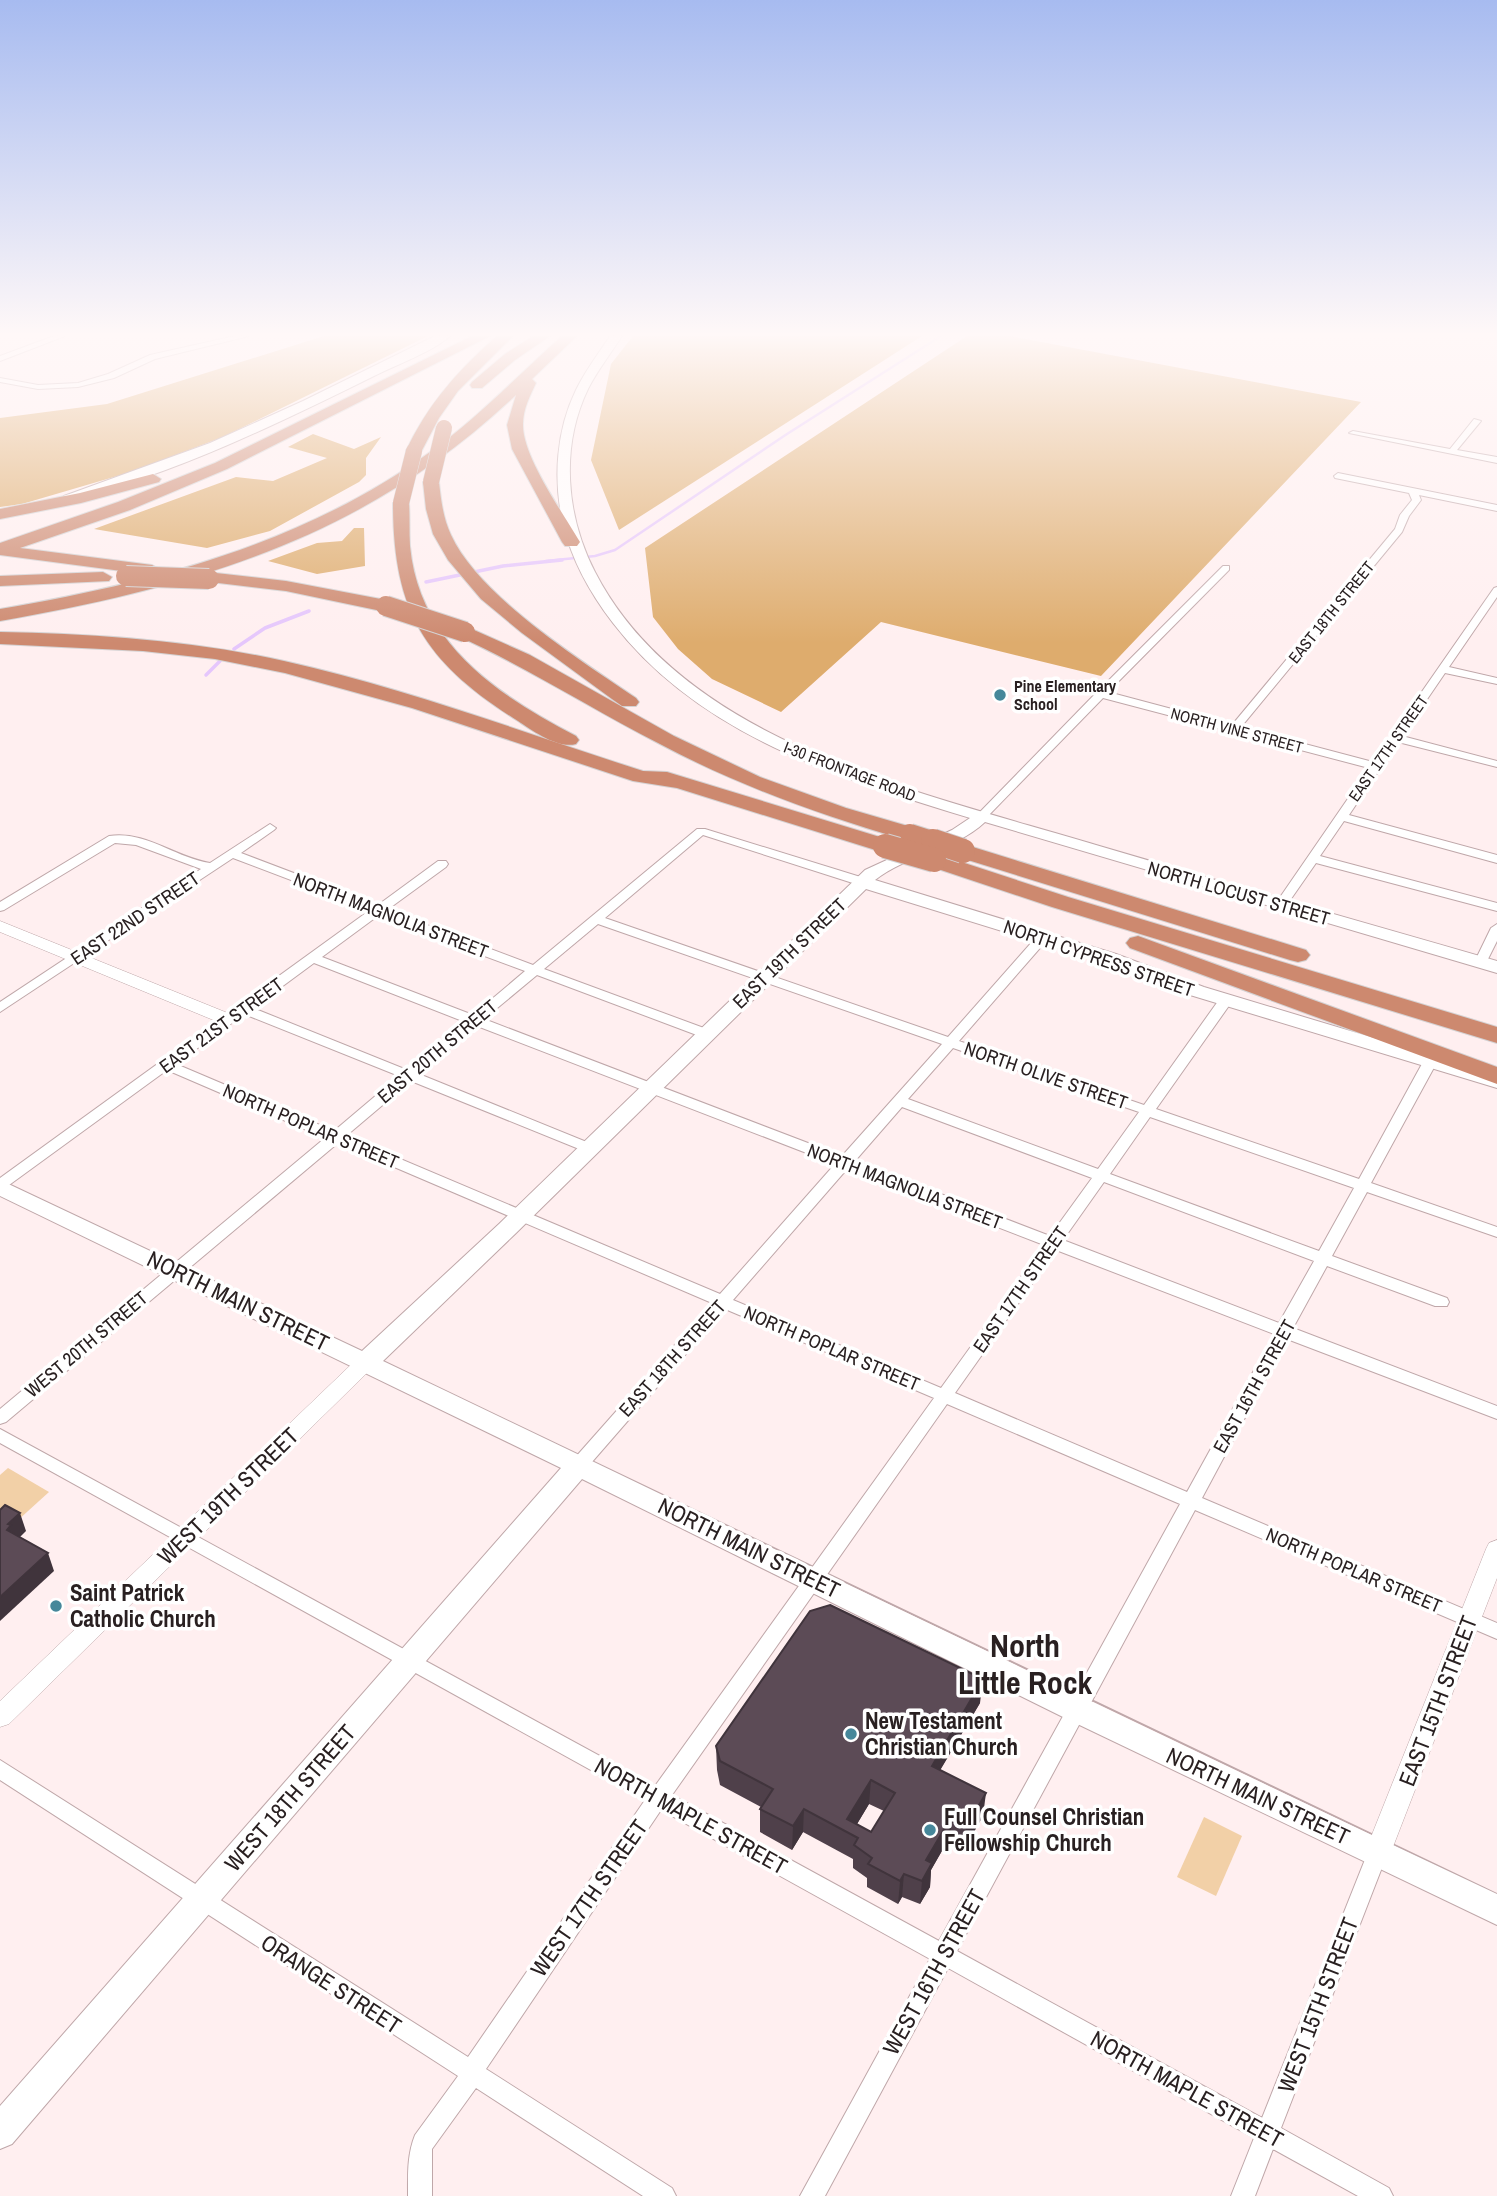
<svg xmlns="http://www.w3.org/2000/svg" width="1497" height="2196" font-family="'Archivo Narrow',sans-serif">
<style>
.green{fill:#f2d0a7}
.forest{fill:#deac6d}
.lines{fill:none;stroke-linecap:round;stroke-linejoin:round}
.stream-far1{stroke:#e5c6fc;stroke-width:2.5}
.stream{stroke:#e5c6fc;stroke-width:3.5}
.minor-casing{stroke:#bfa7a9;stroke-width:2}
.tertiary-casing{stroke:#bfa7a9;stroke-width:1}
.secondary-casing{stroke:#bfa7a9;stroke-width:2}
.motorway-casing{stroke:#d4d2d3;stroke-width:2}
.minor{fill:#fff;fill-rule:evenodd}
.tertiary{fill:#fff;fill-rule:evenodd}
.secondary{fill:#fff;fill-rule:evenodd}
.motorway{fill:#cd896f;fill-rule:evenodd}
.motorway-bridge-far2-casing{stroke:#d4d2d3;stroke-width:17;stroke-linecap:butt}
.motorway-bridge-far1-casing{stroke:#d4d2d3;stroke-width:22;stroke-linecap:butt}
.motorway-bridge-casing{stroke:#d4d2d3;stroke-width:26;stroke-linecap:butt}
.motorway-bridge-far2{stroke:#cd896f;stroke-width:16}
.motorway-bridge-far1{stroke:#cd896f;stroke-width:20}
.motorway-bridge{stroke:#cd896f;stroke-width:24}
.wall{fill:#4f404a;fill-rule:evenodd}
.shaded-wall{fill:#40343c}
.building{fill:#5c4b56;stroke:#40343c;stroke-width:2;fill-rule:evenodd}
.poi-dot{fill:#46879a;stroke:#fff;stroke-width:2.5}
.labels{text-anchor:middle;stroke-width:7;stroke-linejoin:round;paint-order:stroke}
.far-street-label{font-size:16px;fill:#292021;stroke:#fff}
.far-poi-label{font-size:16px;font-weight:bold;fill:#292021;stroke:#fff;text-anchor:start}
.street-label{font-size:19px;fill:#292021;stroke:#fff}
.near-street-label{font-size:23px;fill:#292021;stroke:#fff}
.near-poi-label{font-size:23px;font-weight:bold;fill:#292021;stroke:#fff;text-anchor:start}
.near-district-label{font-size:32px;font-weight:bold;fill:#292021;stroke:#fff}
</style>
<rect width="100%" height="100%" fill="#ffeff0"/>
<g class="green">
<polygon points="8,1468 49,1492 17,1521 0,1520 0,1475"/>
<polygon points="1204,1817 1242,1836 1216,1896 1177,1877"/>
</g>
<g class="forest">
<polygon points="324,336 428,336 223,437 131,472 22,504 0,507 0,418 107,404"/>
<polygon points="633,336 922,336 619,530 591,460 611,364"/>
<polygon points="967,336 1010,336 1361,402 1101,676 881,622 781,712 712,679 678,649 653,617 645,548"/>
<polygon points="313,434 354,449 381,437 366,458 366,475 359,482 270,531 207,548 94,529 236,477 273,481 327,458 288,447"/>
<polygon points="354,528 364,528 365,566 317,574 268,561 317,543 342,541"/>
</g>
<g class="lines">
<polyline class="stream-far1" points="546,561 595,556 615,550 787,434 941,336"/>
<g class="stream">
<polyline points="426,582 503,566 562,560"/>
<polyline points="234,649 265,628 309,611"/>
<polyline points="206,675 220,661"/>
</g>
<defs>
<g id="minor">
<polygon points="54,336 65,336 0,361 0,356"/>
<polygon points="235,336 249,336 155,359 114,378 78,387 38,389 0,382 0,378 38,385 78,383 108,374 150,355"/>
<polygon points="1474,419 1481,421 1457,450 1497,457 1497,463 1349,433 1353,431 1450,449"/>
<polygon points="1338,473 1497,505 1497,511 1419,495 1421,500 1409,516 1402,532 1241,727 1373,762 1494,588 1497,587 1497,597 1449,667 1497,678 1497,684 1445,673 1402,736 1497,761 1497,767 1398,742 1349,815 1497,855 1497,863 1344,821 1320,856 1497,903 1497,911 1316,863 1284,909 1276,909 1274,906 1369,768 1103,698 986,818 978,818 978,814 1094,695 1094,691 1099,690 1223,566 1229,566 1229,570 1108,692 1232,725 1395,529 1400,515 1412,500 1409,493 1335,478 1334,476"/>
<path d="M270,824L276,828L274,830L241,853L378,905L438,861H446L448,864L446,867L387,910L533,965L697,829H705L867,879L869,882L863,886L859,885L703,835L605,918L948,1037L1039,934H1047L1049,937L1047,940L959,1041L1144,1105L1221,997H1231L1233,1000L1156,1109L1359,1179L1423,1062L1430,1058L1435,1059L1437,1062L1371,1183L1497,1227V1237L1367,1192L1332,1256L1447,1298L1449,1302L1447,1306H1435L1327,1266L1293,1328L1497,1406V1419L1287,1339L1202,1498L1497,1623V1639L1195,1510L957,1951L1262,2118L1368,1852L1371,1845L1378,1843L1385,1845L1388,1852L1281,2128L1389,2188L1393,2196H1358L1273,2149L1255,2196H1231L1254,2138L948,1968L825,2196H800L930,1959L661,1810L486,2069L672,2188L676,2196H643L476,2088L432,2149V2196H408C408,2175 407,2155 415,2135L458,2076L0,1780V1760L468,2057L645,1800L0,1443V1429L655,1786L934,1398L725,1309L585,1470L579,1472L573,1470L570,1465L573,1460L712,1303L338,1143L6,1422L0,1424V1409L325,1138L167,1070L5,1188L0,1190V1178L370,910L233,858L0,1012V1002L201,869L136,845L115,843L4,910L0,911V902L109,836C145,830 176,858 210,863ZM379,915L390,921L525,971L473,1015L322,957ZM598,924L942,1044L842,1156L484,1019L537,975L702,1037H712L714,1034L712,1031L544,969ZM314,963L465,1022L407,1070L253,1008ZM244,1014L399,1076L334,1131L176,1064ZM477,1026L835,1164L720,1294L346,1136L411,1081L584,1151H594L596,1148L594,1145L419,1074ZM953,1048L1139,1112L1098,1169L908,1099ZM902,1107L1092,1178L1050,1236L855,1161ZM1150,1117L1354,1188L1319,1251L1110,1174ZM847,1169L1044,1245L941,1388L733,1300ZM1104,1182L1314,1261L1279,1323L1063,1240ZM1056,1250L1274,1334L1187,1492L955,1393ZM947,1404L1180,1504L939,1941L672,1795Z"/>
<polygon points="1497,924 1497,941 1486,963 1485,966 1475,966 1474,963 1491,928"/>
</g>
<g id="tertiary">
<polygon points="0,921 235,1016 237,1020 229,1025 223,1024 0,932"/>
<polygon points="366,1355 373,1357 376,1362 373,1367 9,1724 0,1727 0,1701 359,1357"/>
<polygon points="1497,1540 1497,1578 1391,1852 1387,1860 1378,1864 1369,1860 1365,1852 1486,1549 1489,1543"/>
</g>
<g id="secondary">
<path d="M435,336H450C432,352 396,365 374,376C277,424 177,473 71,500L64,496L210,443L303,401Z"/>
<path d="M610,336H622C611,353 597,371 588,389C560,447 566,516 595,572C684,745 925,793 1096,845C1230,885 1363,922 1497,961V973L985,822C954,851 908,854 875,880L1116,954L1204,987L1497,1075V1088L1190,995L1102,962L866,889L515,1234L383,1361C754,1538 1124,1719 1497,1894V1925L1067,1719L582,1479L12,2144L0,2149V2106L561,1468L0,1196V1180L362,1351L499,1224L865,870L952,830L970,818C839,778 700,736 613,623C590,593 572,561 563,524C553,480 556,431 576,390C585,371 599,353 610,336Z"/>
</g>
<g id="motorway">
<polygon points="472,336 490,336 227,469 130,510 20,548 152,565 161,570 158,574 152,575 0,555 0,543 118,502 215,463"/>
<path d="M497,336H513L458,391L439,418L420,454H408L406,451C427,405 459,369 497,336Z"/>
<polygon points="533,336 550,336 515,360 482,388 472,388 470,385 472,382 505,354"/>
<path d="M562,336H577L532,379L536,383C530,396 523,409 523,424C522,456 563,513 580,542L577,546H565L562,542L512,449L507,425L516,395C366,537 199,586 0,621V609C152,583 303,544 430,452C478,418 518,375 562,336Z"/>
<polygon points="153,474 161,479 159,482 81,503 0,519 0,509 80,493"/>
<path d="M431,477L439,482C441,500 443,518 451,535C479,596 580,660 636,698L639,702L636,706H622L612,699L522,633L481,599L448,560L433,534L426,509L423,482Z"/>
<path d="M401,498L409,503C410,517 409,532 410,546C419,643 497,695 576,736L579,740L576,744C558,749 533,731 518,721C426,663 393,613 393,503Z"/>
<polygon points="103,572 112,577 109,581 0,586 0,576"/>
<polygon points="216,573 286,581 386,600 395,606 386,612 286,591 210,582 207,578 210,574"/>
<path d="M465,626L530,655L674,736L760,777L846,808L918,829L921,834L918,839H902C818,814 737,785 660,744C592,709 528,668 458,636L456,632Z"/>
<path d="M0,632C95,634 190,640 284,661C406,688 524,733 643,771L667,772L893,841L896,846L893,851L885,853L677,788L633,781L412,708L285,673L215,659L143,651L0,644Z"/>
<polygon points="963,844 1306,950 1310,955 1306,960 1298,962 1290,960 955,856 952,851 955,846"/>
<polygon points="937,854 1068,897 1497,1027 1497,1043 1052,907 929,866 926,861 929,856"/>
<polygon points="1138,936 1497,1067 1497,1084 1130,948 1126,943 1130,938"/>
</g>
</defs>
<use href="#minor" class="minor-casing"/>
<use href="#tertiary" class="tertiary-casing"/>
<use href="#secondary" class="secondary-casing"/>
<use href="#motorway" class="motorway-casing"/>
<use href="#minor" class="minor"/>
<use href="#tertiary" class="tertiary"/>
<use href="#secondary" class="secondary"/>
<use href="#motorway" class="motorway"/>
<defs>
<g id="motorway-bridge-far2">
<polyline points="431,482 444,428"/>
<polyline points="401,503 414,451"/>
</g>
<g id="motorway-bridge-far1">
<polyline points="126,576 209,579"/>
<polyline points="386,606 465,632"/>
<polyline points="910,834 938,843"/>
</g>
<g id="motorway-bridge">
<polyline points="933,841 963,851"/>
<polyline points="885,846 934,860"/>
</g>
</defs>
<use href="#motorway-bridge-far2" class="motorway-bridge-far2-casing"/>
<use href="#motorway-bridge-far1" class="motorway-bridge-far1-casing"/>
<use href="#motorway-bridge" class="motorway-bridge-casing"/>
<use href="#motorway-bridge-far2" class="motorway-bridge-far2"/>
<use href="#motorway-bridge-far1" class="motorway-bridge-far1"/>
<use href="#motorway-bridge" class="motorway-bridge"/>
</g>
<path class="wall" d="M980,1703L940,1770L983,1816L963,1851L949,1844L946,1851L943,1849L931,1870L930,1887L920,1904L902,1897L898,1904L867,1887V1878L853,1868V1859L803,1832L792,1850L760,1832V1809L761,1807L720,1785L717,1770L716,1746ZM869,1804L884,1811L871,1832L857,1824Z"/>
<g class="shaded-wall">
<polygon points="20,1513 26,1531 17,1540 7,1530 8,1524"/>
<polygon points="48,1553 54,1571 0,1621 0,1597"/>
<polygon points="983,1679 980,1703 929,1789 932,1766"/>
<polygon points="871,1780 869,1804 851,1834 847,1819"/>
<polygon points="986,1793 983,1816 963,1851 966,1828"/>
<polygon points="804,1809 803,1832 792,1850 793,1826"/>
<polygon points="952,1821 949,1844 946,1851 949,1827"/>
<polygon points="946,1826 943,1849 931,1870 930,1887 920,1904 922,1881 926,1860"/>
<polygon points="904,1874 902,1897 898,1904 900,1881"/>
</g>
<g class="building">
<polygon points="5,1505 20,1513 8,1524 11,1525 7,1530 48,1553 0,1597 0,1510"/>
<path d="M830,1605L983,1679L932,1766L986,1793L966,1828L952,1821L949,1827L946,1826L926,1860L932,1863L922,1881L904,1874L900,1881L868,1864L872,1858L854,1845L858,1838L804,1809L793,1826L760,1809L773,1789L720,1761L716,1746L810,1611ZM871,1780L895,1793L871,1832L847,1819Z"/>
</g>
<linearGradient id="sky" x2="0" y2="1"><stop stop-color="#a7bbf0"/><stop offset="0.52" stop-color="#fff8f8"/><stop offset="1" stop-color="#fff8f8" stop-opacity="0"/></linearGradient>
<rect width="1497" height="643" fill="url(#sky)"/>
<g class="poi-dot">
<circle cx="1000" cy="695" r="7"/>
<circle cx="56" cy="1606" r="7"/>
<circle cx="851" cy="1734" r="7"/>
<circle cx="930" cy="1830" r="7"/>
</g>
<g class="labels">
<g class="far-street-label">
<text transform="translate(1331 612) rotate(-51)" y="6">EAST 18TH STREET</text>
<text transform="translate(1237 730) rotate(15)" y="6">NORTH VINE STREET</text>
<text transform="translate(1388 748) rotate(-55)" y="6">EAST 17TH STREET</text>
<text transform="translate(850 771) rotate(21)" y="6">I-30 FRONTAGE ROAD</text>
</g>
<g class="far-poi-label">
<text x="1014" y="692">Pine Elementary<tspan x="1014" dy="18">School</tspan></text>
</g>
<g class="street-label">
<text transform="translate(1239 893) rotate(16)" y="7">NORTH LOCUST STREET</text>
<text transform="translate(391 915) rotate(21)" y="7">NORTH MAGNOLIA STREET</text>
<text transform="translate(135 918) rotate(-34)" y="7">EAST 22ND STREET</text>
<text transform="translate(789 953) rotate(-44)" y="7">EAST 19TH STREET</text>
<text transform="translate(1099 958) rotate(19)" y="7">NORTH CYPRESS STREET</text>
<text transform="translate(221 1025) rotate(-36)" y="7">EAST 21ST STREET</text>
<text transform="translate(437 1051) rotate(-40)" y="7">EAST 20TH STREET</text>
<text transform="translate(1046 1075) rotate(19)" y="7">NORTH OLIVE STREET</text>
<text transform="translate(311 1126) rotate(23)" y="7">NORTH POPLAR STREET</text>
<text transform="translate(905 1186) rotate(21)" y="7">NORTH MAGNOLIA STREET</text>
<text transform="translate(1020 1289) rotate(-55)" y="7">EAST 17TH STREET</text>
<text transform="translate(86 1344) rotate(-40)" y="7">WEST 20TH STREET</text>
<text transform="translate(832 1348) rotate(23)" y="7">NORTH POPLAR STREET</text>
<text transform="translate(672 1358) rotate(-48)" y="7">EAST 18TH STREET</text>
<text transform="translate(1254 1386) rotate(-61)" y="7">EAST 16TH STREET</text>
<text transform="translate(1354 1570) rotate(23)" y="7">NORTH POPLAR STREET</text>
</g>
<g class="near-street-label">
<text transform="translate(238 1301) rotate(26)" y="8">NORTH MAIN STREET</text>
<text transform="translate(228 1496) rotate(-44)" y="8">WEST 19TH STREET</text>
<text transform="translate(749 1548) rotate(26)" y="8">NORTH MAIN STREET</text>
<text transform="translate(1438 1701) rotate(-69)" y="8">EAST 15TH STREET</text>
<text transform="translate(1258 1796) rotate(25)" y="8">NORTH MAIN STREET</text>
<text transform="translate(290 1798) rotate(-49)" y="8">WEST 18TH STREET</text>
<text transform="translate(691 1816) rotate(29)" y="8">NORTH MAPLE STREET</text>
<text transform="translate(589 1898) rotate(-55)" y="8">WEST 17TH STREET</text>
<text transform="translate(934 1972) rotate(-61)" y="8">WEST 16TH STREET</text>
<text transform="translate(331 1984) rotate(33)" y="8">ORANGE STREET</text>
<text transform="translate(1318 2005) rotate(-69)" y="8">WEST 15TH STREET</text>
<text transform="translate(1187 2089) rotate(29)" y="8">NORTH MAPLE STREET</text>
</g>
<g class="near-poi-label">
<text x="70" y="1601">Saint Patrick<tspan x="70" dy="26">Catholic Church</tspan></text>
<text x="865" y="1729">New Testament<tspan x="865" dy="26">Christian Church</tspan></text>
<text x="944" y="1825">Full Counsel Christian<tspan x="944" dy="26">Fellowship Church</tspan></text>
</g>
<g class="near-district-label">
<text x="1025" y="1657">North<tspan x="1025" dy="37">Little Rock</tspan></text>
</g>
</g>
</svg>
